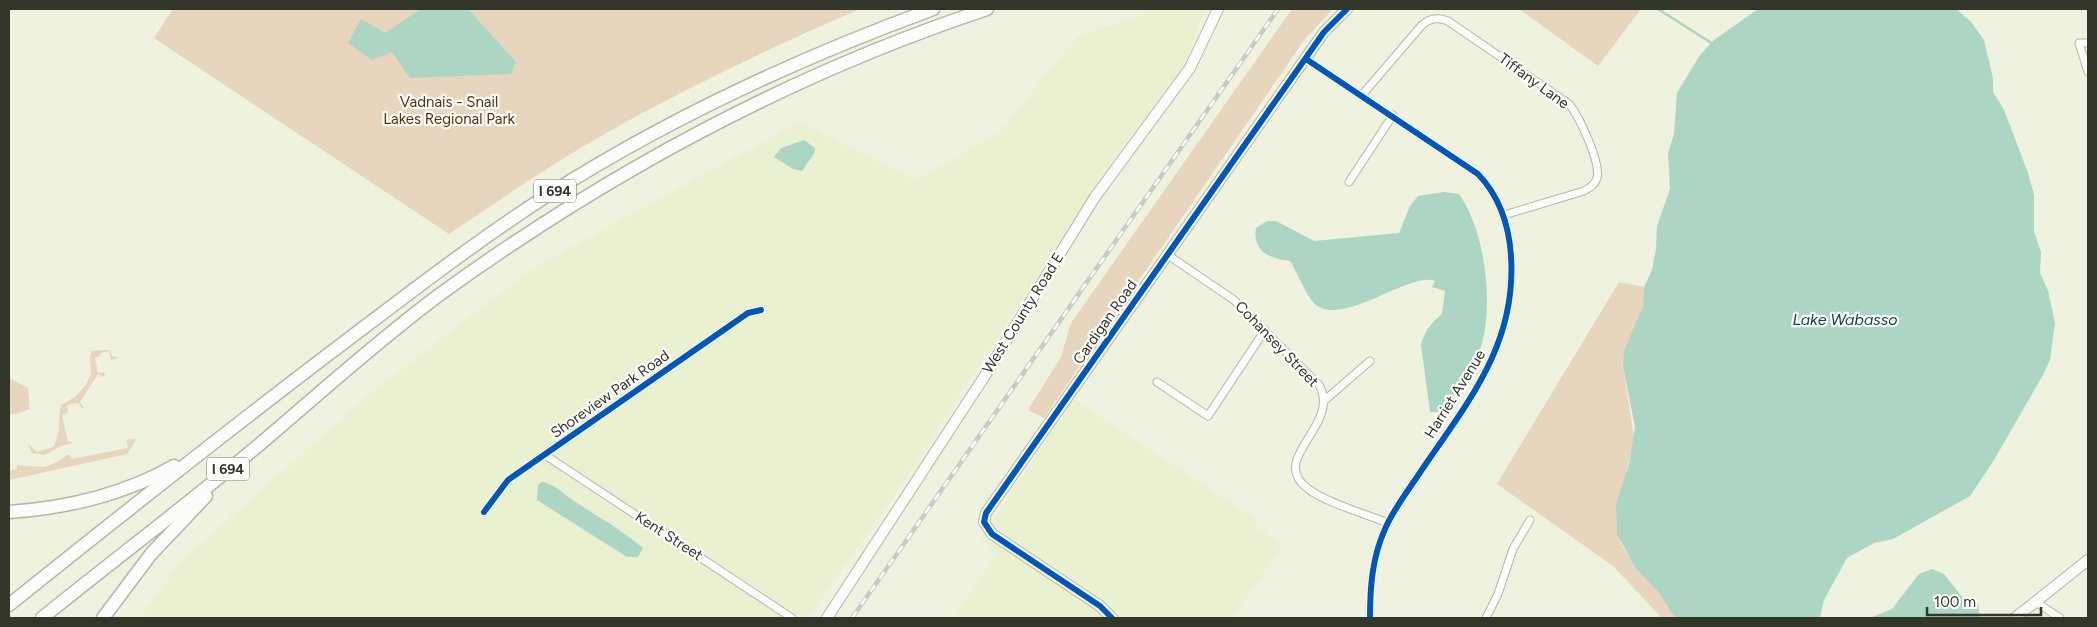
<svg xmlns="http://www.w3.org/2000/svg" width="2097" height="627" font-family="Figtree,sans-serif">
<style>
.built{fill:#eaf1d1}
.green{fill:#e7d5bd}
.water{fill:#acd5c4}
.lines{fill:none;stroke-linecap:round;stroke-linejoin:round}
.stream{stroke:#acd5c4;stroke-width:2.5}
.street-casing{stroke:#b3b6a7;stroke-width:9}
.secondary-casing{stroke:#b3b6a7;stroke-width:12}
.highway-casing{stroke:#b3b6a7;stroke-width:15}
.street{stroke:#fcfdfa;stroke-width:7}
.secondary{stroke:#fcfdfa;stroke-width:10}
.highway{stroke:#fcfdfa;stroke-width:12}
.rail-casing{stroke:#c9c9c5;stroke-width:4.5}
.rail{stroke:#fff;stroke-width:2.5;stroke-dasharray:8;stroke-linecap:butt}
.cycleway-casing{stroke:#fff;stroke-width:9}
.cycleway{stroke:#0057b8;stroke-width:6}
.labels{text-anchor:middle;stroke-width:4.5;stroke-linejoin:round;paint-order:stroke}
.shield{fill:#fff;stroke:#707268;stroke-width:1}
.shield-label{font-size:14px;font-weight:bold;fill:#323628}
.street-label{font-size:15px;fill:#323628;stroke:#fff}
.park-label{font-size:15px;fill:#573006;stroke:#fff}
.water-label{font-size:16px;font-style:italic;fill:#124539;stroke:#fff}
</style>
<rect width="100%" height="100%" fill="#eef2df"/>
<g class="built">
<polygon points="1158,9 1205,9 1184,65 1115,156 912,469 808,618 140,618 181,561 371,393 535,267 799,122 916,180 1000,132 1078,36"/>
<polygon points="1074,399 1255,519 1257,528 1283,545 1232,618 954,618 997,551 980,539"/>
</g>
<g class="green">
<path d="M173,9H860C774,46 690,86 608,132C553,163 501,199 449,234L154,38Z"/>
<polygon points="1292,9 1333,9 1305,39 1044,418 1028,410 1061,357 1071,323"/>
<polygon points="1519,9 1641,9 1598,66"/>
<path d="M1619,282L1644,287L1643,306L1623,367L1634,437L1616,521C1620,559 1642,568 1662,596C1667,604 1670,611 1677,618H1662L1613,566L1497,484Z"/>
<path d="M103,350H110L112,356L119,358L111,360L109,351L101,353L100,356L95,358L98,373L104,372L105,375L103,377L98,374L80,402L84,408H81L79,403L67,405L68,412L62,415L68,442H74L59,447L45,455L32,453L28,444L37,452L53,447C61,434 58,420 61,405L75,397L85,386L91,374L90,357L92,351Z"/>
<polygon points="9,378 28,388 30,409 16,414 9,414"/>
<polygon points="135,439 136,440 127,454 9,480 9,471 17,469 17,465 44,467 58,462 67,455 70,455 71,459 128,448 127,440"/>
</g>
<g class="water">
<polygon points="421,9 468,9 516,62 511,74 410,78 392,52 372,60 348,43 361,19 385,33"/>
<polygon points="1758,9 1956,9 1971,22 1984,40 1993,78 1993,92 2004,110 2028,173 2034,195 2034,232 2041,252 2040,273 2048,291 2055,323 2050,360 2043,375 1994,460 1970,496 1893,539 1874,543 1847,558 1824,600 1820,618 1677,618 1671,612 1661,595 1635,567 1617,534 1616,504 1629,464 1635,427 1623,367 1624,351 1643,306 1644,287 1652,270 1656,249 1657,226 1670,189 1668,153 1674,134 1677,93 1700,55 1714,40"/>
<polygon points="804,140 815,148 815,152 802,171 793,169 774,157 781,148"/>
<path d="M1444,192L1459,194C1486,232 1495,309 1479,353C1472,372 1453,395 1442,412H1430L1421,345C1424,332 1431,323 1442,314L1445,291L1432,287L1435,281C1409,271 1339,331 1313,302C1306,294 1297,272 1290,261C1270,259 1252,251 1256,228L1267,221H1276L1314,241L1399,233L1410,206L1418,196Z"/>
<path d="M542,482C555,484 562,493 571,499C595,515 621,529 643,548L638,557H627L537,500L538,485Z"/>
<polygon points="1932,569 1944,574 1962,597 1978,604 1980,618 1870,618 1892,609 1919,574"/>
</g>
<g class="lines">
<polyline class="stream" points="1658,9 1713,44"/>
<defs>
<g id="street">
<polyline points="2088,43 2079,43 2088,72"/>
<path d="M1306,59L1478,174C1500,197 1509,225 1511,256C1517,346 1466,404 1419,474C1407,492 1393,510 1385,529C1372,558 1370,587 1370,618"/>
<path d="M1362,95L1422,25C1430,18 1438,17 1448,21L1569,104C1579,116 1601,162 1597,178C1595,185 1590,188 1584,191L1504,215"/>
<polyline points="1349,182 1393,115"/>
<path d="M1168,255L1234,300L1319,385C1342,425 1268,458 1307,488C1322,501 1368,515 1388,523"/>
<polyline points="1157,382 1208,416 1265,330"/>
<polyline points="1325,400 1370,361"/>
<polyline points="545,455 792,618"/>
<polyline points="484,512 508,480 748,313 761,310"/>
<polyline points="2036,602 2060,618"/>
<polyline points="1486,618 1498,594 1513,549 1530,520"/>
</g>
<g id="secondary">
<polyline points="827,618 984,377 1095,197 1190,68 1218,9"/>
<polyline points="1112,618 1100,606 992,534 984,522 986,513 1324,32 1347,9"/>
<polyline points="2015,618 2088,560"/>
</g>
<g id="highway">
<path d="M9,512C67,508 123,495 174,466"/>
<path d="M9,605C120,516 232,427 346,341C412,291 478,240 548,195C669,118 799,58 933,9"/>
<path d="M42,618C114,560 188,504 260,444C319,394 376,342 439,295C606,174 791,74 987,9"/>
<polyline points="103,618 151,554 206,496"/>
</g>
</defs>
<use href="#street" class="street-casing"/>
<use href="#secondary" class="secondary-casing"/>
<use href="#highway" class="highway-casing"/>
<use href="#street" class="street"/>
<use href="#secondary" class="secondary"/>
<use href="#highway" class="highway"/>
<defs>
<polyline id="rail" points="852,618 1278,9"/>
</defs>
<use href="#rail" class="rail-casing"/>
<use href="#rail" class="rail"/>
<defs>
<g id="cycleway">
<path d="M1306,59L1478,174C1500,197 1509,225 1511,256C1517,346 1466,404 1419,474C1407,492 1393,510 1385,529C1372,558 1370,587 1370,618"/>
<polyline points="484,512 508,480 748,313 761,310"/>
<polyline points="1112,618 1100,606 992,534 984,522 986,513 1324,32 1347,9"/>
</g>
</defs>
<use href="#cycleway" class="cycleway-casing"/>
<use href="#cycleway" class="cycleway"/>
</g>
<g class="labels">
<g class="shield">
<rect x="534" y="179.5" width="42" height="23" rx="4"/>
<rect x="207" y="457.5" width="42" height="23" rx="4"/>
</g>
<g class="shield-label">
<text x="555" y="196">I 694</text>
<text x="228" y="474">I 694</text>
</g>
<g class="street-label">
<text transform="translate(1534 81) rotate(36)" y="5">Tiffany Lane</text>
<text transform="translate(1023 313) rotate(-58)" y="5">West County Road E</text>
<text transform="translate(1105 322) rotate(-55)" y="5">Cardigan Road</text>
<text transform="translate(1277 344) rotate(46)" y="5">Cohansey Street</text>
<text transform="translate(610 394) rotate(-35)" y="5">Shoreview Park Road</text>
<text transform="translate(1455 394) rotate(-58)" y="5">Harriet Avenue</text>
<text transform="translate(669 536) rotate(33)" y="5">Kent Street</text>
</g>
<g class="park-label">
<text x="449" y="107">Vadnais - Snail<tspan x="449" dy="17">Lakes Regional Park</tspan></text>
</g>
<g class="water-label">
<text x="1845" y="325">Lake Wabasso</text>
</g>
</g>
<rect width="2097" height="627" fill="none" stroke="#323628" stroke-width="20"/>
<path d="M1927 607v8h114v-8" fill="none" stroke="#323628" stroke-width="2.5"/>
<text x="1934" y="607" font-size="15" fill="#323628" stroke="#ffffff" stroke-width="4" paint-order="stroke">100 m</text>
</svg>
